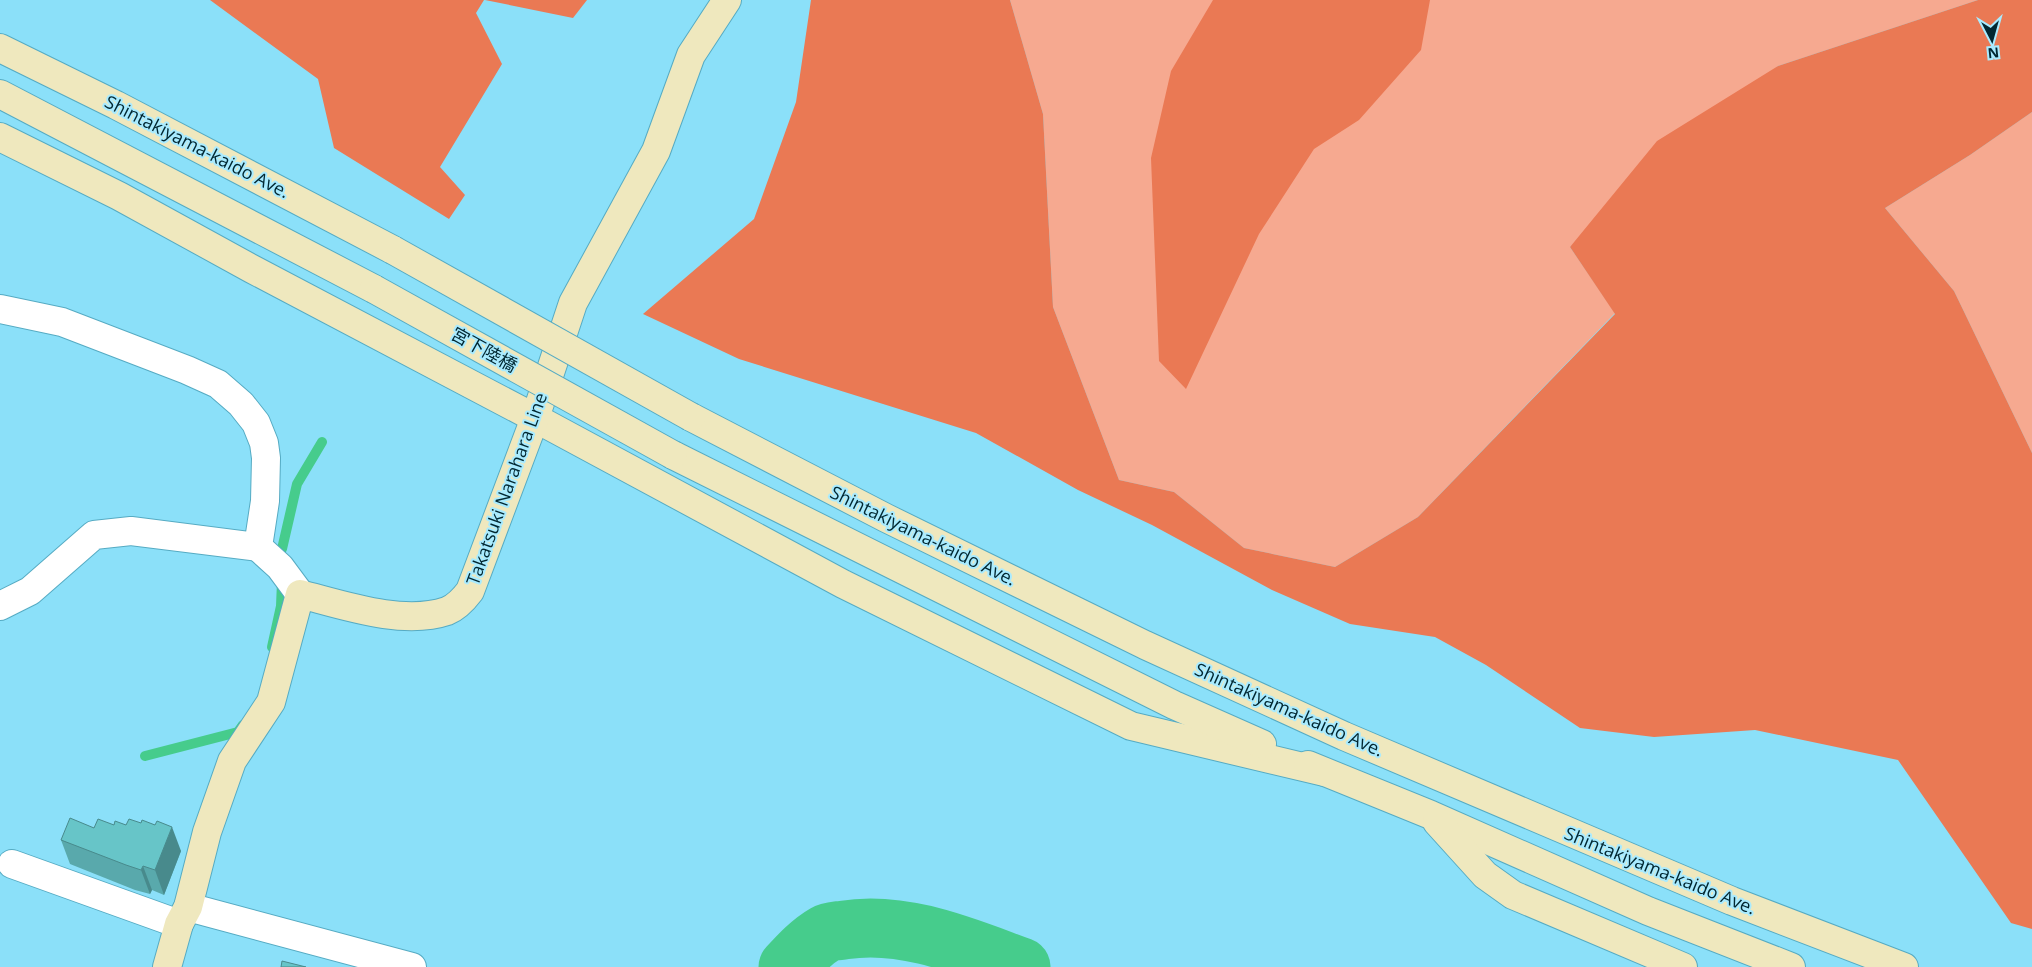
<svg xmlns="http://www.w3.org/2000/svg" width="2032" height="967" font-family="'Open Sans','Noto Sans JP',sans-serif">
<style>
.green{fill:#f6a990}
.forest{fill:#ea7954}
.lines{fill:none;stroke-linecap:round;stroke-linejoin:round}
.stream{stroke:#46cc8c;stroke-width:10}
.river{stroke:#46cc8c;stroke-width:59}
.street-casing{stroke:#56abc3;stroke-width:30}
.secondary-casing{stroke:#56abc3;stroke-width:30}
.street{stroke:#fff;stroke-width:28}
.secondary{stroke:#efe8be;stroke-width:28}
.secondary-bridge-casing{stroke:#56abc3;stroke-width:30;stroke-linecap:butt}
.secondary-bridge{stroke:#efe8be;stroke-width:28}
.wall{fill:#59a9ac}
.shaded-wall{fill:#488a8c}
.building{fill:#67c5c8;stroke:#488a8c}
.labels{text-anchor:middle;stroke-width:4;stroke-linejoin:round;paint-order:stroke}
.street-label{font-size:18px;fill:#012731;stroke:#a9ebff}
</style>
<rect width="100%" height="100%" fill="#8be0f9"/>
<g class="green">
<polygon points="1010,0 1978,0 1778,66 1570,247 1615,313 1418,517 1335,567 1244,548 1174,492 1119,480 1053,307 1043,114"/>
<polygon points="2032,112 2032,453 1954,291 1885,208 1970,155"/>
</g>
<g class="forest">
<polygon points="210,0 484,0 476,13 502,64 440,167 465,195 449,219 334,148 318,79"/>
<polygon points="485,0 587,0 573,18"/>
<polygon points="811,0 1010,0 1043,114 1053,307 1119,480 1174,492 1244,548 1335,567 1418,517 1615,314 1570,247 1657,141 1778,66 1978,0 2032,0 2032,112 1970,155 1885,208 1954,291 2032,453 2032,929 2011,923 1898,760 1755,730 1654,737 1580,728 1486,665 1435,637 1350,624 1272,590 1152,525 1078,490 976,433 739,359 643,314 754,219 796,102"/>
<polygon points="1213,0 1430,0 1421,50 1359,120 1314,149 1259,234 1186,389 1159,361 1151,158 1171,71"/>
</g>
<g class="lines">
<g class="stream">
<polyline points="282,549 297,484 322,442"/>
<polyline points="272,647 281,606 282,582"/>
<polyline points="145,756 238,732 243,725"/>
</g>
<path class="river" d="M788,967C799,955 811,942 825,934C830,931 838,931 844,930C904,920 966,947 1021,967"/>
<defs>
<g id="street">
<polyline points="0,309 62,322 187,370 218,384 241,404 256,423 264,443 266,458 265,501 258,547 280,567 300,594"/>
<polyline points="0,606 30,591 94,535 131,531 258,547"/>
<polyline points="12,864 179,924"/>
<polyline points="188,907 412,967"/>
</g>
<g id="secondary">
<polyline points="0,48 116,105 393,250"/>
<polyline points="0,94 374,289"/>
<polyline points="0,137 119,196 252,269 535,418 843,584 1131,726 1324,772"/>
<polyline points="691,417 886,518 1145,645 1344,736 1732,901 1904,967"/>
<polyline points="673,455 1174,705 1262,744"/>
<polyline points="1308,765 1431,815 1648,911 1791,967"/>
<polyline points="1437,822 1485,875 1513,895 1683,967"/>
<path d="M167,967L179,924L188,907L207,832L232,761L271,702L300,594C343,605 403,626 447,611C457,607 464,599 470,591L535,418L573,303L656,151L691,55L727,0"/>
</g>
</defs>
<use href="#street" class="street-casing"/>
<use href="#secondary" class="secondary-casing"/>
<use href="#street" class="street"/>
<use href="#secondary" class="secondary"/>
<defs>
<g id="secondary-bridge">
<polyline points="393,250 691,417"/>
<polyline points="374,289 673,455"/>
</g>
</defs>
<use href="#secondary-bridge" class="secondary-bridge-casing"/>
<use href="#secondary-bridge" class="secondary-bridge"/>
</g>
<polygon class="wall" points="141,823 155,825 181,851 164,895 152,890 150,894 135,890 70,864 61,840 94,828 114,825 126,825"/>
<g class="shaded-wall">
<polygon points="172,827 181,851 164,895 155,870"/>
<polygon points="143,866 152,890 150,894 141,870"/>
</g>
<g class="building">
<polygon points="70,818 94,828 98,819 114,825 115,821 126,825 129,819 141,823 142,820 155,825 157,821 172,827 155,870 143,866 141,870 126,865 61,840"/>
<polygon points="282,961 306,967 281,967"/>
</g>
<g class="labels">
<g class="street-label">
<text transform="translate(197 147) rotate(27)" y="6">Shintakiyama-kaido Ave.</text>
<text transform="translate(484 350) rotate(29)" y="6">宮下陸橋</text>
<text transform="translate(507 489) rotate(-70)" y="6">Takatsuki Narahara Line</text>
<text transform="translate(923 536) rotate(26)" y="6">Shintakiyama-kaido Ave.</text>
<text transform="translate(1289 710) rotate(24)" y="6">Shintakiyama-kaido Ave.</text>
<text transform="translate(1660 871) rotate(22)" y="6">Shintakiyama-kaido Ave.</text>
</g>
</g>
<g transform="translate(1992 40) rotate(174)" stroke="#a9ebff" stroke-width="4" paint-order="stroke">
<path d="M0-4L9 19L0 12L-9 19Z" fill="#012731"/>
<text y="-8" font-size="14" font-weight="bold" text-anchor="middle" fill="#012731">N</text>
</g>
</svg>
